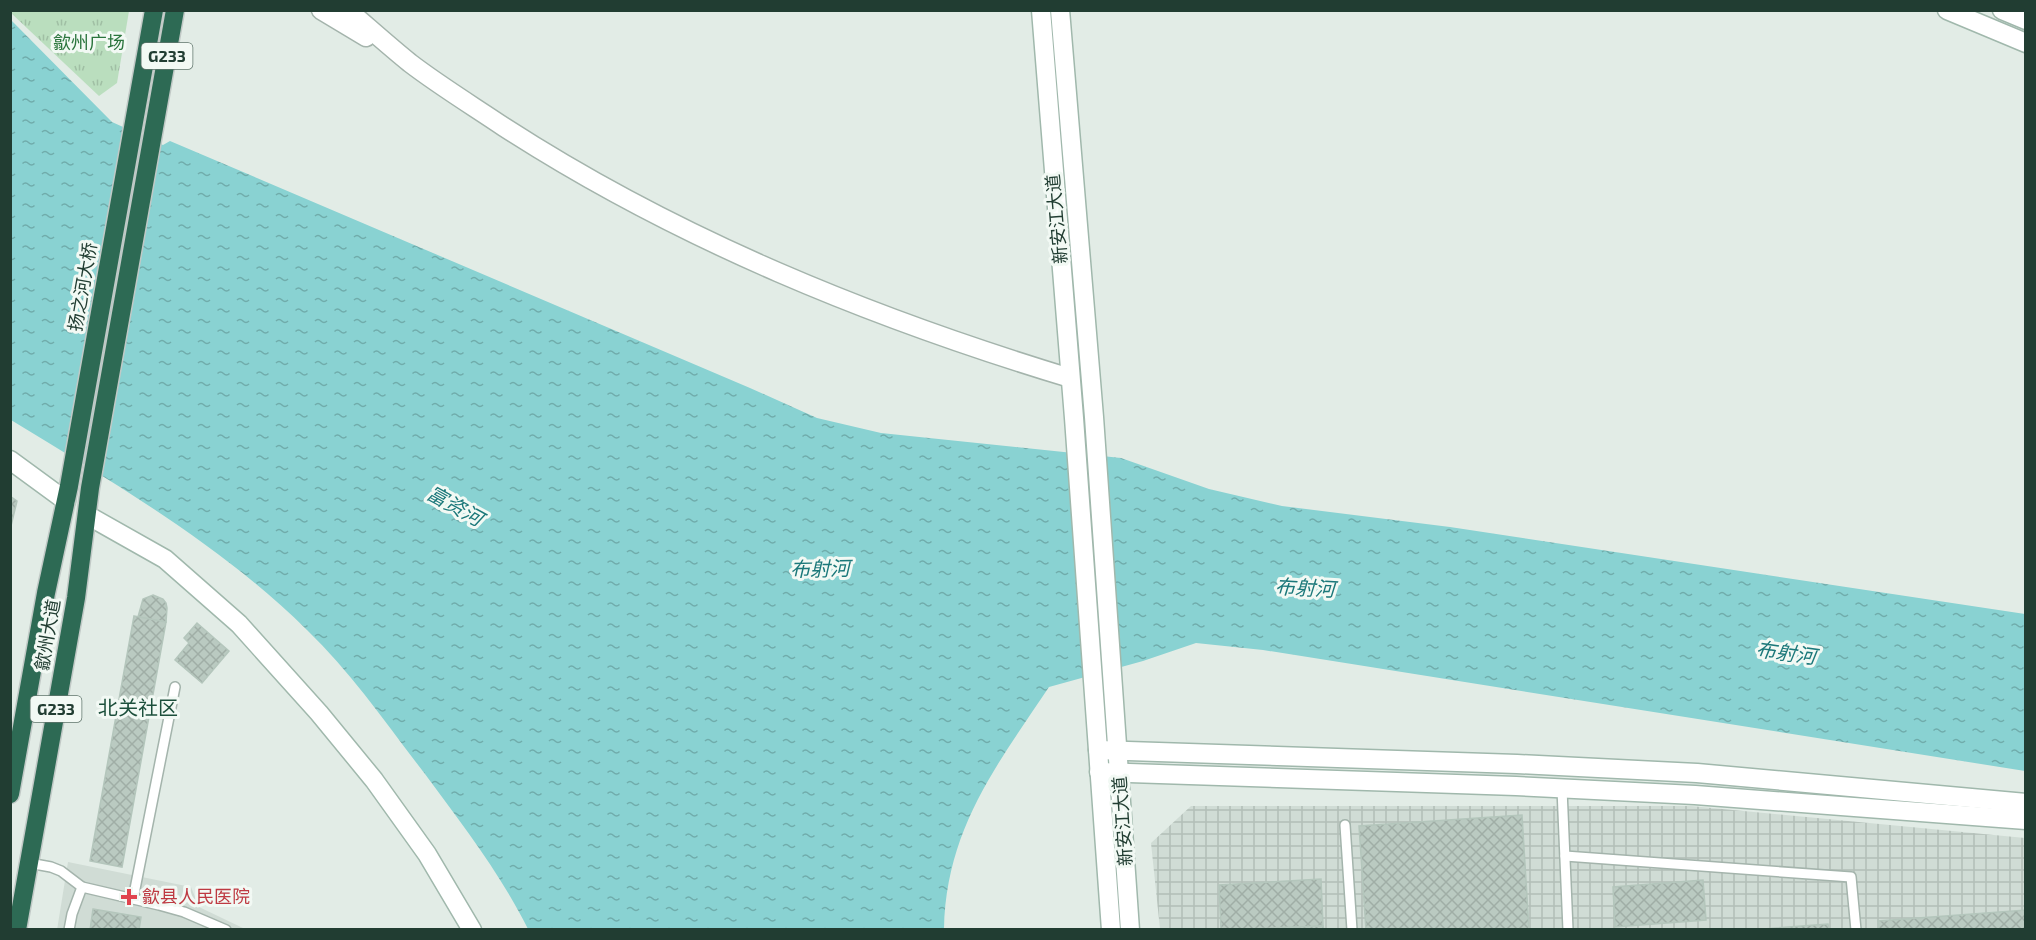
<svg xmlns="http://www.w3.org/2000/svg" width="2036" height="940" font-family="'Exo 2','Noto Sans SC',sans-serif">
<style>
.built{fill:#d0dcd5}
.industrial{fill:url(#industrial-grid)}
.park{fill:url(#park-tufts)}
.water{fill:url(#water-ripples)}
.building{fill:url(#building-cross-hatch);stroke:#b4c6bc;stroke-width:1.5}
.lines{fill:none;stroke-linecap:round;stroke-linejoin:round}
.lane-casing{stroke:#a4b4ac;stroke-width:12}
.street-casing{stroke:#a4b4ac;stroke-width:21}
.secondary-casing{stroke:#a0b8ac;stroke-width:21}
.highway-casing{stroke:#c1c9c6;stroke-width:21}
.lane{stroke:#fff;stroke-width:9}
.street{stroke:#fff;stroke-width:18}
.secondary{stroke:#fff;stroke-width:18}
.highway{stroke:#2d6a54;stroke-width:18}
.health-dot{fill:#e0444e;stroke:#f2f9f4;stroke-width:2}
.labels{text-anchor:middle;stroke-width:6;stroke-linejoin:round;paint-order:stroke}
.shield{fill:#f2f9f4;stroke:#60756c;stroke-width:1.5}
.shield-label{font-size:16px;font-weight:bold;fill:#213d32}
.park-label{font-size:18px;fill:#2b753d;stroke:#f2f9f4}
.street-label{font-size:18px;fill:#213d32;stroke:#f2f9f4}
.health-label{font-size:18px;fill:#be3a42;stroke:#f2f9f4;text-anchor:start}
.water-label{font-size:20px;font-style:italic;fill:#1b787a;stroke:#f2f9f4}
.neighbourhood-label{font-size:20px;fill:#1d503c;stroke:#f2f9f4}
</style>
<defs>
<pattern id="industrial-grid" width="8" height="8" patternUnits="userSpaceOnUse" patternTransform="scale(1.5)"><rect width="8" height="8" fill="#d0dcd5"/><path d="M0 4h8M4 0v8" fill="none" stroke="#b2beb7"/></pattern>
<pattern id="park-tufts" width="24" height="20" patternUnits="userSpaceOnUse" patternTransform="scale(1.5)"><rect width="24" height="20" fill="#badebe"/><path d="M3 7l-1-3M5 7V3M7 7l1-3M15 17l-1-3M17 17v-4M19 17l1-3" fill="none" stroke="#a0bfa4"/></pattern>
<pattern id="water-ripples" width="26" height="14" patternUnits="userSpaceOnUse" patternTransform="scale(1.5)"><rect width="26" height="14" fill="#89d2d2"/><path d="M2 4q2-2 4 0t4 0M15 11q2-2 4 0t4 0" fill="none" stroke="#70acab"/></pattern>
<pattern id="building-cross-hatch" width="8" height="8" patternUnits="userSpaceOnUse" patternTransform="scale(1.5)"><rect width="8" height="8" fill="#bacac1"/><path d="M0 0l8 8M0 8l8-8" fill="none" stroke="#a0aea6"/></pattern>
</defs>
<rect width="100%" height="100%" fill="#e2ece6"/>
<polygon class="built" points="68,862 191,887 199,907 245,929 57,930"/>
<polygon class="industrial" points="1191,806 1691,806 2025,838 2025,929 1160,929 1151,843"/>
<polygon class="park" points="10,11 129,11 117,83 99,96 11,13"/>
<path class="water" d="M10,19L112,122L163,145L170,141L750,388L817,418L881,433L1121,458L1209,489L1282,506L1450,527L2025,614V771L1263,650L1196,643L1143,661L1049,687C996,766 946,830 944,929H528C500,873 462,824 425,774C387,725 352,673 307,630C221,545 114,483 11,420Z"/>
<g class="building">
<polygon points="10,496 17,501 10,530"/>
<polygon points="153,595 163,599 166,603 167,608 166,622 138,617 143,599"/>
<polygon points="134,616 166,622 122,867 90,861"/>
<polygon points="197,623 229,651 202,683 175,660 189,643 184,638"/>
<polygon points="1522,815 1529,930 1366,930 1359,826"/>
<polygon points="1321,879 1323,926 1221,930 1219,885"/>
<polygon points="1703,880 1706,920 1615,927 1613,887"/>
<polygon points="93,909 141,917 139,930 90,930"/>
<polygon points="2026,910 2026,930 1879,930 1878,921"/>
<polygon points="1828,924 1829,930 1749,930"/>
<polygon points="1323,926 1324,930 1277,930 1277,928"/>
</g>
<g class="lines">
<defs>
<g id="lane">
<polyline points="1562,789 1568,930"/>
<polyline points="1345,825 1352,930"/>
<polyline points="1565,856 1851,877 1856,930"/>
<polyline points="29,863 51,867 61,871 82,887 159,905 184,912 226,930"/>
<polyline points="133,899 175,687"/>
<polyline points="69,930 72,914 82,887"/>
</g>
<g id="street">
<polyline points="321,10 366,37"/>
<path d="M348,10C369,28 389,46 410,63C440,86 473,106 504,127C679,240 872,318 1070,378"/>
</g>
<g id="secondary">
<polyline points="1041,10 1074,418 1111,930"/>
<polyline points="1060,10 1094,417 1130,930"/>
<polyline points="1947,10 2026,43"/>
<polyline points="2002,10 2026,20"/>
<polyline points="10,460 66,501"/>
<polyline points="87,515 165,559 239,624 319,713 374,780 427,854 472,930"/>
<polyline points="1098,750 1517,764 1697,773 2026,803"/>
<polyline points="1099,772 1516,786 1695,795 2026,820"/>
</g>
<g id="highway">
<polyline points="10,794 46,593 69,486 154,10"/>
<polyline points="17,930 76,598 90,488 175,10"/>
</g>
</defs>
<use href="#lane" class="lane-casing"/>
<use href="#street" class="street-casing"/>
<use href="#secondary" class="secondary-casing"/>
<use href="#highway" class="highway-casing"/>
<use href="#lane" class="lane"/>
<use href="#street" class="street"/>
<use href="#secondary" class="secondary"/>
<use href="#highway" class="highway"/>
</g>
<path class="health-dot" d="M126 888h6v6h6v6h-6v6h-6v-6h-6v-6h6z"/>
<g class="labels">
<g class="shield">
<rect x="141.5" y="43" width="51" height="26" rx="4.5"/>
<rect x="30.5" y="696" width="51" height="26" rx="4.5"/>
</g>
<g class="shield-label">
<text x="167" y="62">G233</text>
<text x="56" y="715">G233</text>
</g>
<g class="park-label">
<text x="89" y="49">歙州广场</text>
</g>
<g class="street-label">
<text transform="translate(1057 219) rotate(-95)" y="6">新安江大道</text>
<text transform="translate(83 287) rotate(-80)" y="6">扬之河大桥</text>
<text transform="translate(48 635) rotate(-80)" y="6">歙州大道</text>
<text transform="translate(1123 821) rotate(-94)" y="6">新安江大道</text>
</g>
<g class="health-label">
<text x="142" y="903">歙县人民医院</text>
</g>
<g class="water-label">
<text transform="translate(455 506) rotate(29)" y="7">富资河</text>
<text transform="translate(820 569) rotate(-1)" y="7">布射河</text>
<text transform="translate(1305 588) rotate(3)" y="7">布射河</text>
<text transform="translate(1786 653) rotate(8)" y="7">布射河</text>
</g>
<g class="neighbourhood-label">
<text x="138" y="715">北关社区</text>
</g>
</g>
<rect width="2036" height="940" fill="none" stroke="#213d32" stroke-width="24"/>
</svg>
